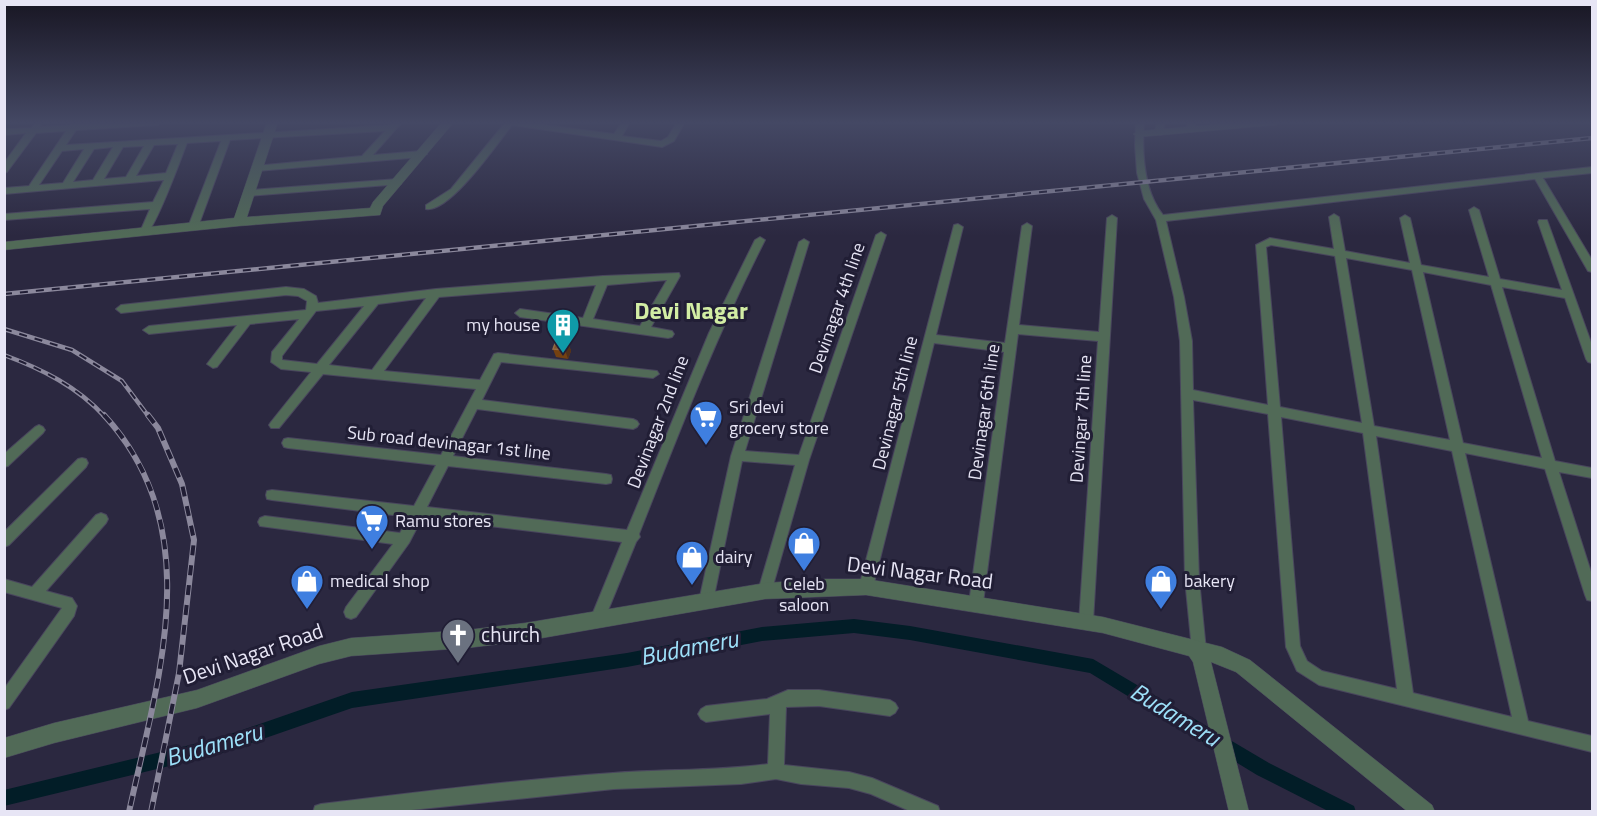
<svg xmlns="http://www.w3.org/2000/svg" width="1597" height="816" font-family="'Titillium Web',sans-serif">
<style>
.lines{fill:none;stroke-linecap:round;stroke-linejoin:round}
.canal{fill:#021d27;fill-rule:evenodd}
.minor-casing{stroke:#49465d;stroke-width:2}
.tertiary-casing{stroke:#49465d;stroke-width:1}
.minor{fill:#516a57;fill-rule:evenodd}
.tertiary{fill:#516a57;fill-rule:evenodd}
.rail-far1-casing{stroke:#8b889c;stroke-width:4.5}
.rail-casing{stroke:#8b889c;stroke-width:6}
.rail-far1{stroke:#211e35;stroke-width:2;stroke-dasharray:8;stroke-linecap:butt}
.rail{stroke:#211e35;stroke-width:4;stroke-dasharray:10;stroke-linecap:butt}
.wall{fill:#744111}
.shaded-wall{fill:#51301a}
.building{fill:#80532a;stroke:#906a4a;stroke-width:1.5}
.labels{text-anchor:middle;stroke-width:6;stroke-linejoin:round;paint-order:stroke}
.street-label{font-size:18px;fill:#e7e5f5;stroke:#211e35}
.poi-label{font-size:18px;fill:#e7e5f5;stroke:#211e35;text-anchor:start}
.near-street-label{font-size:21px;fill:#e7e5f5;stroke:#211e35}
.near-poi-label{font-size:21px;fill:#e7e5f5;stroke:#211e35;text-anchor:start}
.district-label{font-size:24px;font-weight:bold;fill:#d2eda4;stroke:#211e35}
.near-water-label{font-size:24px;font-style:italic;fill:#9de0f9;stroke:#211e35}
</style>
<rect width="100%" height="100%" fill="#2b2840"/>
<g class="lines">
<polygon class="canal" points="854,619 910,626 1093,659 1269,763 1354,806 1356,812 1330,812 1257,775 1090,673 910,640 854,633 762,641 627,667 352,708 219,754 4,806 4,790 219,738 352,692 627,653 762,627"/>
<defs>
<g id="minor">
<path d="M37,122L41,125L40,127L70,125L73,122H79L80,124L123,122H162L158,125L76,130L66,145L390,125L394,122H402L373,155L422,151L427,154L422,157L257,171L254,170V166L362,156L385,131L230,140L198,227L193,230L188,227L221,141L187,143C181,158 155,231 145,235L140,232L150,209L4,220V214L153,202L164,180L4,194V188L29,186L66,131L36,133L7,172L4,173V163L26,133L4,135V129L31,128ZM178,144L166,173L136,176L154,145ZM144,146L126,177L104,179L123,147ZM113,147L93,180L73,182L94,149ZM84,149L63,183L39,185L62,151Z"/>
<path d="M503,122H523L614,134L622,122H630L622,136L661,141L668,137L677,122H685L674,141L662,147L512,125C497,144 450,213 426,209V205L451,189L504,124Z"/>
<path d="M1136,122H1144C1142,152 1143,190 1163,215L1592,167V173L1543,178L1592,260V272L1588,271L1535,179L1166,221L1184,297L1192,341L1193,390L1268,405L1256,245L1270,238L1334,249L1329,217L1334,214L1339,217L1345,251L1410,263L1400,218L1405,215L1410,218L1421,265L1489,277L1469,210L1474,207L1479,210L1500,279L1562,290L1538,222L1539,220H1547L1592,345V363L1588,362L1586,359L1565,298L1502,287L1555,461L1592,468V478L1559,472L1592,575V601L1587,600L1585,595L1545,469L1465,453L1528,721L1592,736V752L1319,685L1297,671L1286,647L1268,414L1193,400L1199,579L1206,650L1204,655L1199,657L1194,655L1192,650L1185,579L1180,341L1174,297L1156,220L1144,199L1137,173L1135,145ZM1271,245L1335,256L1362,423L1280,407L1266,247ZM1346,258L1412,270L1450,440L1374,426ZM1423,272L1491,285L1542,458L1463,443ZM1281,417L1363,433L1397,689L1322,671L1307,661L1300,646ZM1376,436L1452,451L1512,717L1413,693Z"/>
<polygon points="1157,122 1165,122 1163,134 1160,135 1155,132"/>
<polygon points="1188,122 1196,122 1194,131 1191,132 1187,129"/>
<polygon points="398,179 401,180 401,184 249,196 244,193 249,190"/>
<polygon points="1112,215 1117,218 1093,622 1091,627 1086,629 1081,627 1079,622 1098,341 1018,334 983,603 981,608 976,610 971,608 969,603 1004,352 934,343 873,587 871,592 866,593 861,592 859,587 954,225 958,224 963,227 936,335 1005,343 1022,226 1027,223 1032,226 1019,325 1099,332 1107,218"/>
<polygon points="881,232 886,235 809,460 770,596 765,597 760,596 758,591 795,465 742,461 713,601 711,606 706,608 701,606 699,601 731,456 799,242 804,239 809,242 745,451 799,455 876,235"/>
<path d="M760,237L765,240C716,336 678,435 639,534L640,537L636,542L602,625L597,627L592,625L590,620L622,542L422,518L409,543L356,617L351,619L346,617L344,612L346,607L393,544L260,526L258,522L260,518L265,516L400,533L409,517L272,500L267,499L266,495L267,491L272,490L414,506L436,465L288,448L284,447L282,443L284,439L288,438L441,455L476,389L323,374L279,428H271L269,425L271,422L311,372L281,369L271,362L272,352L299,319L250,324L217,367L213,368L207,364L237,325L149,334L143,330L149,326L306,310L307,301L298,296L286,295L121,313L116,309L121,305L286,287L304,289L316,296L318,303L436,289L603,276L679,273L680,276L651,327L672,331L674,334L672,337L668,338L520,317L515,313L520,309L583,318L596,285L439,297L384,371L480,380L494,354L498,353L657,371L659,374L653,378L501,362L482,400L633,419L637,421L639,424L637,427L633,429L477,409L453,456L606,474L611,475L612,479L611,483L606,484L448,466L427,507L627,530L709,333L755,240ZM667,280L640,326L593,319L607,285ZM426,298L372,370L329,365L378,304ZM364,306L317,364L282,360V356L316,311Z"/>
<polygon points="39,425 43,427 45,430 43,433 8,466 4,467 4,454 35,427"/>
<polygon points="82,458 86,459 88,463 86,467 9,545 4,547 4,532 78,459"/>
<polygon points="101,513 106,515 108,519 106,523 46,591 72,598 77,606 74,616 9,708 4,710 4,689 62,608 4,592 4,579 32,587 96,515"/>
<path d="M788,690H819L890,700L895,703L898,708L895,713L890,716L819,706L786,707L784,765L849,772L872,778L938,806L940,812H912L871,794L849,788L801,784L776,779L741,784L614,789L392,812H313L315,806L321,804C418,792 515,780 613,773C665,769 717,771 768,764L770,714L706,722L701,719L698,714L701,709L706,706L767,699Z"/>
</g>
<g id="tertiary">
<polygon points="267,122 278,122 247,217 370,208 373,202 442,122 454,122 383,206 380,215 239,226 4,250 4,242 234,218"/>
<polygon points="1242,122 1282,122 1276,125 1139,137 1133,134 1139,131"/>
<polygon points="825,579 866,579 1103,617 1222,647 1250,660 1432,805 1435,812 1408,812 1236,672 1211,662 1249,812 1229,812 1193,662 1189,656 1103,633 866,595 765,599 525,641 467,648 351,656 319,664 197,708 54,743 4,758 4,738 54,723 197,690 319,646 351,638 467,630 525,623 765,583"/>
</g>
</defs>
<use href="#minor" class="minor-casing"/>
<use href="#tertiary" class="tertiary-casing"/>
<use href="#minor" class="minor"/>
<use href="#tertiary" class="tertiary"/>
<defs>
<g id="rail-far1">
<polyline points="4,294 1592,138"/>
<polyline points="4,329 72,350 122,381 149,417"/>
<path d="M4,355C42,369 78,387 105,417"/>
</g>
<g id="rail">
<path d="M104,415C209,529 158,678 129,812"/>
<polyline points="148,415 158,428 182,484 194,540 179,673 151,812"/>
</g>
</defs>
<use href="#rail-far1" class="rail-far1-casing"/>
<use href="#rail" class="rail-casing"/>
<use href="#rail-far1" class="rail-far1"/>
<use href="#rail" class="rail"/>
</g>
<polygon class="wall" points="568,342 571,351 568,359 556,357 553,349"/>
<polygon class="shaded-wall" points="568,342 571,351 568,359 565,350"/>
<polygon class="building" points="556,341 568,342 565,350 553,349"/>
<linearGradient id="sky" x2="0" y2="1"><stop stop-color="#181623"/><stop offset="0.52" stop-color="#444864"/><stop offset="1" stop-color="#444864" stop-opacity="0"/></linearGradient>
<rect width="1597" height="236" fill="url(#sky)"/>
<defs>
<symbol id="building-pin" viewBox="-11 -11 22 30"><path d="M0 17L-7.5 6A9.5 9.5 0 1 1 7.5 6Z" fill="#0f9aa8" stroke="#211e35"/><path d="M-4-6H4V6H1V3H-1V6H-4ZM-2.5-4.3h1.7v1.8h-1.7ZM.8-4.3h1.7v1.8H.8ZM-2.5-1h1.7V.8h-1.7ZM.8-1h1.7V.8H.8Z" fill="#fff"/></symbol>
<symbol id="supermarket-pin" viewBox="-11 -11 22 30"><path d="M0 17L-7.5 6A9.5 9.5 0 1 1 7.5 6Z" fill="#3f7fe0" stroke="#211e35"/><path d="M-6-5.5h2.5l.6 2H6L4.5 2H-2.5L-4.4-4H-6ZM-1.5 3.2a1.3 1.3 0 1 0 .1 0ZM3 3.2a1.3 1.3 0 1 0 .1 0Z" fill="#fff"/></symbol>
<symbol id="shop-pin" viewBox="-11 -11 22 30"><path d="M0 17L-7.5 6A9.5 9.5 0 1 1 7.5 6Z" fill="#3f7fe0" stroke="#211e35"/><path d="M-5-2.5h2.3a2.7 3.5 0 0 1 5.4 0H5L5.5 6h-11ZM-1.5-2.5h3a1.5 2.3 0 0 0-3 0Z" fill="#fff"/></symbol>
<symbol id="church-pin" viewBox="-11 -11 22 30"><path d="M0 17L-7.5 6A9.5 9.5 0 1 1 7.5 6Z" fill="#6b7280" stroke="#211e35"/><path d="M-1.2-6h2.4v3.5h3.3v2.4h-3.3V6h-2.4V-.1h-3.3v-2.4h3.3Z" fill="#fff"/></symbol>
</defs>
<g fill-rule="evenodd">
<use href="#building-pin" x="544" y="306" width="38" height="52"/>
<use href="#supermarket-pin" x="687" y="398" width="38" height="52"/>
<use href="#supermarket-pin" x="353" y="502" width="38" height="52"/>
<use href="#shop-pin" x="785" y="524" width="38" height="52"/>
<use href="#shop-pin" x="673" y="538" width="38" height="52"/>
<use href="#shop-pin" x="288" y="562" width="38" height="52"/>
<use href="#shop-pin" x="1142" y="562" width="38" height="52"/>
<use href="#church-pin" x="439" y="616" width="38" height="52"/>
</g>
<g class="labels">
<g class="street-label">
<text transform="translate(837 308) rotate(-71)" y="6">Devinagar 4th line</text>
<text transform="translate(895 403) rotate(-76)" y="6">Devinagar 5th line</text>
<text transform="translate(984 412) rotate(-82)" y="6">Devinagar 6th line</text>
<text transform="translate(1081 419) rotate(-86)" y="6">Devingar 7th line</text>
<text transform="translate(658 422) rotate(-69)" y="6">Devinagar 2nd line</text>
<text transform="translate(449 443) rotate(6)" y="6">Sub road devinagar 1st line</text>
</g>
<g class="poi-label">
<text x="540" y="331" text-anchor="end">my house</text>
<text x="729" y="413">Sri devi<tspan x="729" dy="21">grocery store</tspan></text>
<text x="395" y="527">Ramu stores</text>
<text x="715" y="563">dairy</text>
<text x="330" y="587">medical shop</text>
<text x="1184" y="587">bakery</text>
<text x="804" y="590" text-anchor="middle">Celeb<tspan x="804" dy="21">saloon</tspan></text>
</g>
<g class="near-street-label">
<text transform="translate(920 573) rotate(7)" y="7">Devi Nagar Road</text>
<text transform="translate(253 654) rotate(-19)" y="7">Devi Nagar Road</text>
</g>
<g class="near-poi-label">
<text x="481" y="642">church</text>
</g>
<g class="district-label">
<text x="691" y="319">Devi Nagar</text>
</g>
<g class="near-water-label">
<text transform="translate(689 648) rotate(-11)" y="8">Budameru</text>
<text transform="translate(1175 715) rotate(31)" y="8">Budameru</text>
<text transform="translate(214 745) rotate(-16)" y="8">Budameru</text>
</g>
</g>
<rect width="1597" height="816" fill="none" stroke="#e7e5f5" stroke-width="12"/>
</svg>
